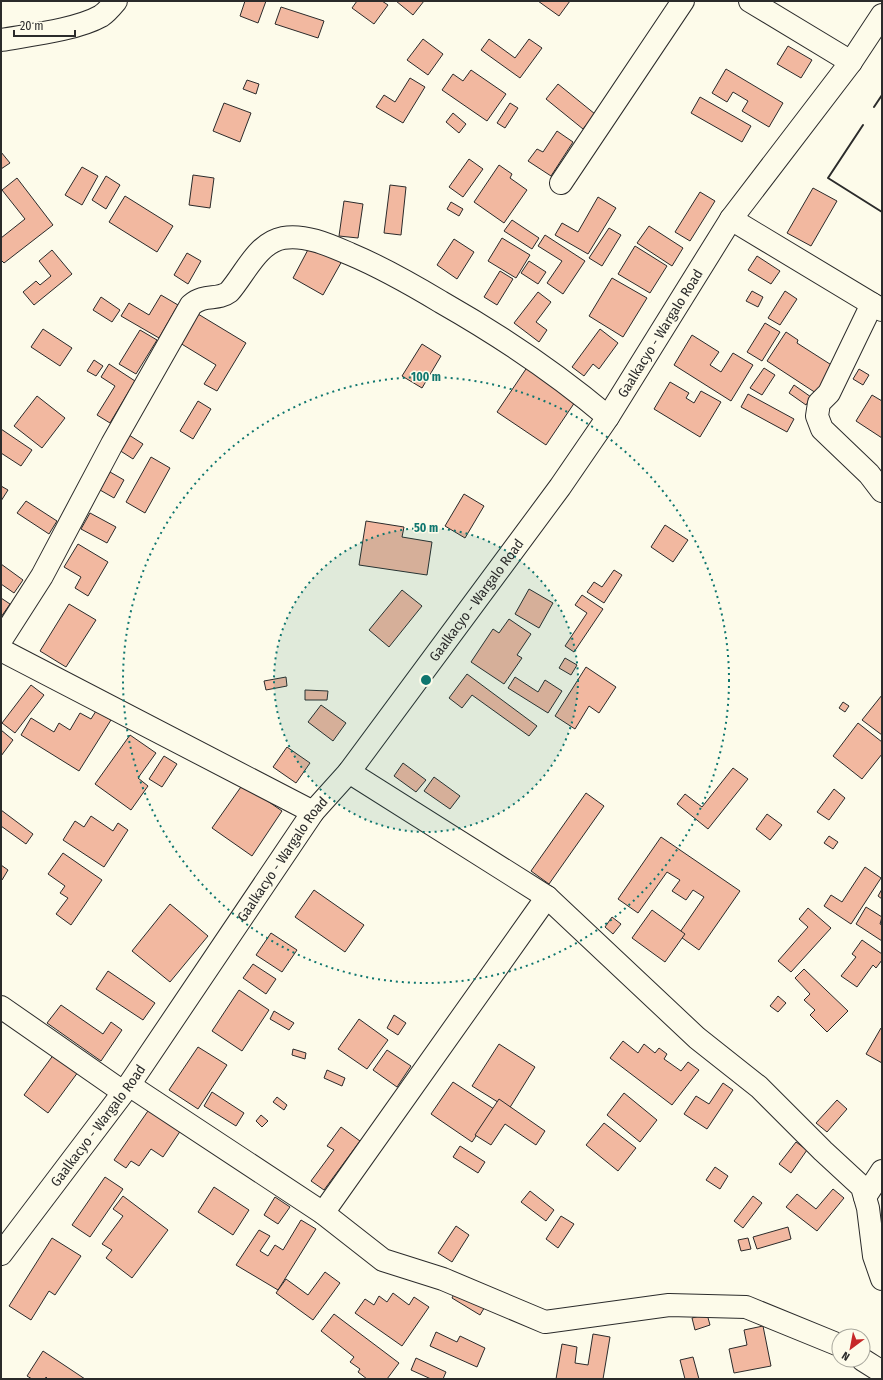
<svg xmlns="http://www.w3.org/2000/svg" width="883" height="1380" font-family="'Fira Sans Condensed',sans-serif">
<style>
.building{fill:#f2b8a0;stroke:#2b2b2b}
.lines{fill:none;stroke-linecap:round;stroke-linejoin:round}
.minor-casing{stroke:#2b2b2b;stroke-width:24}
.minor{stroke:#fdfbea;stroke-width:22}
.wall{stroke:#2b2b2b;stroke-width:2}
.ring{fill:none;stroke:#0f766e;stroke-width:2;stroke-dasharray:2 4}
.labels{text-anchor:middle;stroke-width:3;stroke-linejoin:round;paint-order:stroke}
.street-label{font-size:14px;fill:#2b2b2b;stroke:#fdfbea}
.centre{fill:#0f766e;stroke:#fdfbea;stroke-width:2}
.ring-label{font-size:12px;text-anchor:middle;font-weight:bold;fill:#0f766e;stroke:#fdfbea;stroke-width:3;stroke-linejoin:round;paint-order:stroke}
</style>
<rect width="100%" height="100%" fill="#fdfbea"/>
<g class="building">
<polygon points="245,1 266,1 258,23 240,16"/>
<polygon points="357,1 382,1 388,5 374,24 352,8"/>
<polygon points="396,1 424,1 413,15"/>
<polygon points="538,1 570,1 559,16"/>
<polygon points="281,7 324,21 318,38 275,24"/>
<polygon points="423,39 443,54 428,75 407,60"/>
<polygon points="489,39 515,58 529,39 542,48 520,78 481,50"/>
<polygon points="788,46 812,60 801,78 777,64"/>
<polygon points="726,69 783,103 769,127 742,111 748,101 733,92 727,102 712,93"/>
<polygon points="471,70 506,94 487,121 442,90 453,74 463,81"/>
<polygon points="410,78 425,87 403,123 376,107 384,95 395,102"/>
<polygon points="247,80 259,84 256,94 243,89"/>
<polygon points="558,84 595,114 583,129 546,99"/>
<polygon points="700,97 751,126 742,142 691,113"/>
<polygon points="224,103 251,113 240,142 213,131"/>
<polygon points="510,103 518,108 505,128 497,123"/>
<polygon points="453,113 466,124 459,133 446,122"/>
<polygon points="557,131 573,142 551,176 528,161 537,149 543,152"/>
<polygon points="1,152 10,163 1,169"/>
<polygon points="469,159 483,169 463,197 449,187"/>
<polygon points="499,165 512,174 510,178 527,190 504,223 474,202"/>
<polygon points="82,167 98,176 82,205 65,195"/>
<polygon points="193,175 214,178 210,208 189,205"/>
<polygon points="106,176 120,185 106,209 92,200"/>
<polygon points="17,178 53,225 4,263 1,260 1,238 25,219 2,190"/>
<polygon points="390,185 406,187 401,235 384,233"/>
<polygon points="813,188 837,201 811,246 787,233"/>
<polygon points="700,192 715,201 690,241 675,232"/>
<polygon points="125,196 173,226 157,252 109,222"/>
<polygon points="598,197 616,208 588,254 555,235 562,223 578,232"/>
<polygon points="344,201 363,204 358,238 339,236"/>
<polygon points="451,202 463,209 459,216 447,209"/>
<polygon points="512,220 539,238 532,249 504,231"/>
<polygon points="649,226 683,248 672,266 637,243"/>
<polygon points="609,228 621,235 602,266 589,258"/>
<polygon points="545,235 585,261 563,294 547,283 562,261 538,246"/>
<polygon points="502,238 530,255 516,278 488,261"/>
<polygon points="454,239 474,252 457,279 437,265"/>
<polygon points="311,244 342,261 323,295 293,278"/>
<polygon points="635,246 667,266 650,293 618,274"/>
<polygon points="52,250 72,274 34,305 23,292 36,281 40,285 51,276 39,261"/>
<polygon points="187,253 201,261 188,284 174,275"/>
<polygon points="757,256 780,271 771,284 748,270"/>
<polygon points="529,261 546,272 538,284 521,273"/>
<polygon points="500,271 513,279 497,305 484,297"/>
<polygon points="612,278 647,298 623,337 589,316"/>
<polygon points="752,291 763,297 758,307 746,301"/>
<polygon points="785,291 797,299 780,325 768,318"/>
<polygon points="538,292 551,302 536,322 547,330 539,342 514,323"/>
<polygon points="161,295 178,305 159,338 121,316 129,303 149,315"/>
<polygon points="101,297 120,310 112,322 93,310"/>
<polygon points="198,314 246,343 217,391 204,384 216,365 180,343"/>
<polygon points="765,323 780,332 762,361 747,352"/>
<polygon points="43,329 72,348 60,366 31,347"/>
<polygon points="600,329 618,343 599,369 593,364 584,376 572,367"/>
<polygon points="140,330 157,340 136,374 119,364"/>
<polygon points="786,332 798,340 797,343 833,366 816,393 767,361"/>
<polygon points="692,335 719,352 710,365 721,372 733,353 753,365 731,401 674,365"/>
<polygon points="422,344 441,356 422,388 402,376"/>
<polygon points="94,360 103,366 96,376 87,371"/>
<polygon points="109,364 135,381 110,423 97,415 115,386 101,377"/>
<polygon points="528,366 577,399 546,445 497,412"/>
<polygon points="764,368 775,375 762,395 750,388"/>
<polygon points="859,369 869,375 863,385 853,379"/>
<polygon points="670,382 689,393 686,398 694,403 701,391 721,402 700,437 654,409"/>
<polygon points="794,385 811,397 806,405 789,393"/>
<polygon points="748,394 794,419 787,432 741,407"/>
<polygon points="872,395 882,401 882,438 856,421"/>
<polygon points="37,396 65,418 42,448 14,426"/>
<polygon points="198,401 211,409 193,439 180,431"/>
<polygon points="1,429 32,450 21,466 1,453"/>
<polygon points="129,435 143,444 133,459 119,450"/>
<polygon points="151,457 170,468 145,513 126,502"/>
<polygon points="110,472 124,480 114,498 100,490"/>
<polygon points="1,486 8,490 1,501"/>
<polygon points="464,494 484,506 465,538 445,526"/>
<polygon points="26,501 57,521 49,534 17,513"/>
<polygon points="90,513 116,527 107,543 81,529"/>
<polygon points="366,521 404,527 402,537 432,542 427,575 359,565"/>
<polygon points="665,525 688,540 673,562 651,547"/>
<polygon points="78,544 108,562 88,596 75,588 81,577 64,567"/>
<polygon points="1,564 23,580 14,593 1,584"/>
<polygon points="614,570 622,575 604,603 587,592 594,582 602,587"/>
<polygon points="529,589 553,603 539,628 515,614"/>
<polygon points="402,590 422,606 389,647 369,630"/>
<polygon points="582,595 603,609 574,652 565,646 587,613 575,605"/>
<polygon points="1,598 10,604 1,617"/>
<polygon points="69,604 96,620 66,667 40,651"/>
<polygon points="509,619 531,634 517,655 522,658 504,684 471,662 493,629 499,633"/>
<polygon points="565,658 577,665 571,675 559,668"/>
<polygon points="586,667 616,687 599,713 589,706 575,729 555,716"/>
<polygon points="467,674 537,726 529,736 472,695 462,708 449,698"/>
<polygon points="286,677 287,686 266,690 264,681"/>
<polygon points="515,677 538,692 545,680 562,691 548,713 508,688"/>
<polygon points="31,685 44,695 15,733 2,723"/>
<polygon points="305,690 328,691 327,700 305,700"/>
<polygon points="882,695 882,735 862,720"/>
<polygon points="843,702 849,706 845,712 839,708"/>
<polygon points="321,705 346,723 333,741 308,722"/>
<polygon points="96,711 111,720 79,771 21,735 31,718 54,732 59,723 70,730 80,713 91,719"/>
<polygon points="858,723 882,742 882,754 862,779 833,756"/>
<polygon points="1,730 13,740 1,756"/>
<polygon points="130,735 156,753 138,778 148,786 131,810 95,784"/>
<polygon points="287,747 310,763 296,783 273,767"/>
<polygon points="164,756 177,764 162,787 149,779"/>
<polygon points="403,763 426,780 416,792 394,776"/>
<polygon points="733,768 748,779 708,829 677,804 685,794 702,807"/>
<polygon points="434,777 460,796 450,809 424,791"/>
<polygon points="243,784 282,811 252,856 212,828"/>
<polygon points="834,789 845,798 829,820 817,812"/>
<polygon points="586,793 604,806 549,884 531,871"/>
<polygon points="1,810 33,834 26,844 1,826"/>
<polygon points="767,814 782,825 770,840 756,829"/>
<polygon points="91,816 113,831 118,823 128,830 104,867 63,840 75,821 84,827"/>
<polygon points="829,836 838,842 833,849 824,843"/>
<polygon points="661,837 740,891 699,950 678,935 704,897 693,890 686,900 672,891 680,880 667,872 638,913 618,899"/>
<polygon points="63,853 102,880 71,925 56,914 68,898 60,893 65,886 48,874"/>
<polygon points="1,865 8,870 2,880 1,879"/>
<polygon points="865,867 881,878 851,924 824,906 831,895 842,902"/>
<polygon points="882,889 882,899 878,896"/>
<polygon points="314,890 364,925 345,952 295,917"/>
<polygon points="170,904 208,936 170,982 132,951"/>
<polygon points="866,907 882,917 880,924 882,925 882,941 856,924"/>
<polygon points="808,908 831,928 791,972 778,961 808,927 799,919"/>
<polygon points="652,910 685,934 665,962 632,938"/>
<polygon points="612,917 621,924 613,934 605,927"/>
<polygon points="271,933 297,950 282,972 256,955"/>
<polygon points="862,940 882,954 882,960 876,968 873,965 857,987 841,976 856,957 852,954"/>
<polygon points="253,964 276,979 266,994 243,978"/>
<polygon points="804,969 848,1011 827,1032 810,1015 815,1010 804,1000 810,994 795,978"/>
<polygon points="108,971 155,1003 143,1020 96,989"/>
<polygon points="239,990 269,1010 242,1051 212,1031"/>
<polygon points="778,996 786,1003 778,1012 770,1006"/>
<polygon points="61,1005 103,1034 111,1022 122,1030 101,1061 47,1023"/>
<polygon points="274,1011 294,1023 289,1030 270,1019"/>
<polygon points="394,1015 406,1023 398,1035 387,1028"/>
<polygon points="359,1019 388,1040 367,1069 338,1049"/>
<polygon points="881,1028 882,1029 882,1063 866,1054"/>
<polygon points="623,1041 638,1053 644,1044 655,1053 659,1048 667,1054 664,1059 681,1071 688,1062 699,1070 672,1105 610,1058"/>
<polygon points="499,1044 535,1067 509,1109 472,1086"/>
<polygon points="198,1047 227,1065 198,1109 169,1090"/>
<polygon points="293,1049 306,1053 305,1059 292,1055"/>
<polygon points="57,1050 81,1068 48,1113 24,1095"/>
<polygon points="387,1050 411,1066 397,1087 373,1070"/>
<polygon points="327,1070 345,1078 342,1086 324,1078"/>
<polygon points="453,1082 494,1109 472,1142 431,1114"/>
<polygon points="723,1083 733,1090 707,1129 684,1114 696,1096 709,1104"/>
<polygon points="212,1092 244,1113 236,1126 204,1106"/>
<polygon points="624,1093 657,1120 640,1142 607,1115"/>
<polygon points="277,1097 287,1105 284,1110 273,1102"/>
<polygon points="499,1099 545,1131 536,1145 505,1124 491,1145 475,1135"/>
<polygon points="837,1100 847,1109 827,1132 816,1123"/>
<polygon points="150,1108 181,1130 163,1157 151,1149 139,1166 131,1161 126,1168 114,1160"/>
<polygon points="261,1115 268,1121 262,1127 256,1121"/>
<polygon points="604,1123 636,1148 618,1171 586,1145"/>
<polygon points="341,1127 360,1141 324,1190 311,1181 334,1150 327,1146"/>
<polygon points="796,1142 807,1150 791,1173 779,1164"/>
<polygon points="460,1146 485,1162 478,1173 453,1157"/>
<polygon points="715,1167 728,1176 720,1189 706,1180"/>
<polygon points="105,1177 123,1189 90,1237 72,1225"/>
<polygon points="214,1187 249,1210 233,1235 198,1212"/>
<polygon points="833,1189 844,1198 817,1231 786,1207 797,1194 816,1209"/>
<polygon points="530,1191 554,1210 546,1221 521,1202"/>
<polygon points="123,1196 168,1230 132,1278 106,1258 112,1250 102,1244 123,1216 113,1209"/>
<polygon points="753,1196 762,1203 743,1228 734,1221"/>
<polygon points="275,1197 290,1207 278,1224 264,1215"/>
<polygon points="561,1216 574,1224 558,1248 546,1239"/>
<polygon points="301,1220 316,1229 278,1290 236,1265 259,1230 270,1236 260,1251 268,1256 275,1245 283,1250"/>
<polygon points="456,1226 469,1235 452,1262 438,1253"/>
<polygon points="788,1227 791,1239 757,1249 753,1237"/>
<polygon points="52,1238 81,1256 55,1295 49,1291 31,1320 9,1306"/>
<polygon points="748,1238 751,1249 741,1251 738,1240"/>
<polygon points="325,1272 340,1283 313,1320 276,1293 286,1279 308,1295"/>
<polygon points="457,1288 486,1305 480,1315 452,1298"/>
<polygon points="393,1293 409,1305 414,1297 429,1307 402,1346 355,1313 365,1299 374,1305 379,1296 387,1302"/>
<polygon points="334,1314 399,1363 387,1379 367,1379 358,1372 360,1369 350,1362 354,1357 321,1331"/>
<polygon points="707,1314 710,1325 695,1330 692,1318"/>
<polygon points="763,1326 771,1366 734,1373 729,1349 747,1345 744,1330"/>
<polygon points="436,1332 457,1342 460,1336 485,1348 477,1367 430,1346"/>
<polygon points="593,1334 610,1337 603,1379 556,1379 562,1344 577,1347 575,1363 588,1365"/>
<polygon points="43,1351 85,1379 48,1379 46,1377 45,1379 32,1379 27,1376"/>
<polygon points="693,1357 699,1379 685,1379 680,1360"/>
<polygon points="416,1358 446,1372 443,1379 431,1379 411,1370"/>
</g>
<g class="lines">
<defs>
<g id="minor">
<polyline points="750,1 851,62"/>
<path d="M1,40C29,35 76,30 101,16C107,12 111,7 116,1"/>
<polyline points="561,183 683,1"/>
<polyline points="731,219 882,310"/>
<polyline points="872,304 829,393 819,403 817,416 822,429 869,474 882,491"/>
<path d="M1,640L42,576L112,444L191,305C205,293 217,301 229,292C245,274 257,243 283,238C305,234 329,245 350,254C381,267 411,284 441,302C499,335 556,373 608,417"/>
<polyline points="1,650 313,812"/>
<polyline points="349,772 547,897 697,1038 759,1087 823,1151 862,1187 868,1208 874,1256 882,1279"/>
<polyline points="1,1007 123,1092"/>
<polyline points="129,1085 323,1213 383,1260 443,1279 545,1322 669,1305 746,1307 839,1345"/>
<polyline points="865,1197 882,1171"/>
<polyline points="323,1213 547,897"/>
<path id="s1" d="M1,1254L129,1085L313,812L349,772L560,487L608,417L731,219L851,62L882,15"/>
<polyline points="863,1360 882,1372"/>
</g>
</defs>
<use href="#minor" class="minor-casing"/>
<use href="#minor" class="minor"/>
<g class="wall">
<polyline points="874,107 882,95"/>
<polyline points="863,125 828,178 882,212"/>
</g>
</g>
<circle cx="426" cy="680" r="152" fill="#0f766e" fill-opacity=".12"/>
<g class="ring">
<circle cx="426" cy="680" r="152"/>
<circle cx="426" cy="680" r="303"/>
</g>
<g class="labels">
<g class="street-label">
<text dy="5" stroke="none"><textPath href="#s1" startOffset="1133">Gaalkacyo - Wargalo Road</textPath></text>
<text dy="5" stroke="none"><textPath href="#s1" startOffset="809">Gaalkacyo - Wargalo Road</textPath></text>
<text dy="5" stroke="none"><textPath href="#s1" startOffset="485">Gaalkacyo - Wargalo Road</textPath></text>
<text dy="5" stroke="none"><textPath href="#s1" startOffset="161">Gaalkacyo - Wargalo Road</textPath></text>
</g>
</g>
<circle cx="426" cy="680" r="6" class="centre"/>
<g class="ring-label">
<text x="426" y="381">100 m</text>
<text x="426" y="532">50 m</text>
</g>
<rect width="883" height="1380" fill="none" stroke="#2b2b2b" stroke-width="4"/>
<g transform="translate(851 1348) rotate(212)"><circle r="19" fill="#fdfbea" stroke="#a9a89e"/>
<path d="M0-3L7 15L0 10L-7 15Z" fill="#c62828"/>
<text y="-6" font-size="11" font-weight="bold" text-anchor="middle" fill="#2b2b2b">N</text>
</g>
<path d="M14 30v6h61v-6" fill="none" stroke="#2b2b2b" stroke-width="2"/>
<text x="20" y="30" font-size="12" fill="#2b2b2b" stroke="#fdfbea" stroke-width="3" paint-order="stroke">20 m</text>
</svg>
